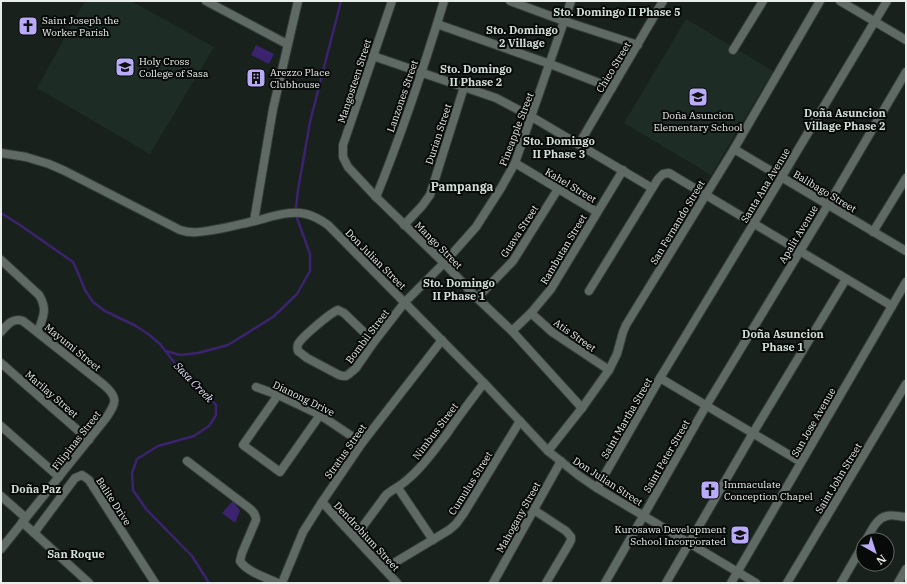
<svg xmlns="http://www.w3.org/2000/svg" width="907" height="584" font-family="'IBM Plex Serif',serif">
<style>
.built{fill:#1d2c24}
.water{fill:#3b236f}
.lines{fill:none;stroke-linecap:round;stroke-linejoin:round}
.stream{stroke:#3b236f;stroke-width:2.5}
.minor-casing{stroke:#363d39;stroke-width:10}
.minor{stroke:#606a65;stroke-width:8}
.labels{text-anchor:middle;stroke-width:4;stroke-linejoin:round;paint-order:stroke}
.poi-label{font-size:10px;fill:#e8edea;stroke:#070a08;text-anchor:start}
.street-label{font-size:10px;fill:#e8edea;stroke:#070a08}
.neighbourhood-label{font-size:11px;font-weight:bold;fill:#d1ddd7;stroke:#070a08}
.water-label{font-size:11px;font-style:italic;fill:#e4e1f8;stroke:#070a08}
.quarter-label{font-size:12px;font-weight:bold;fill:#d1ddd7;stroke:#070a08}
</style>
<rect width="100%" height="100%" fill="#19211d"/>
<g class="built">
<polygon points="85,1 131,1 214,47 150,154 37,88"/>
<polygon points="686,19 773,71 711,175 624,123"/>
</g>
<g class="water">
<polygon points="256,45 274,54 269,64 251,55"/>
<polygon points="233,501 240,511 235,523 222,513"/>
</g>
<g class="lines">
<g class="stream">
<polyline points="296,208 298,190 310,122 341,1"/>
<polyline points="1,213 20,225 73,262 78,273 85,290 93,302 105,311 136,326 148,334 160,344 174,362 216,405 216,415 209,426 194,436 158,446 137,459 132,473 133,490 146,509 192,556 209,583"/>
<polyline points="166,351 180,355 198,353 228,345 273,317 297,294 310,271 310,254 297,218"/>
</g>
<defs>
<g id="minor">
<polyline points="206,1 287,44"/>
<polyline points="392,1 343,145 343,157 348,167 376,197 444,263 477,298 512,331 582,408"/>
<polyline points="510,1 564,21 638,45"/>
<polyline points="840,1 906,40"/>
<polyline points="437,24 550,64 612,88"/>
<polyline points="733,50 763,1"/>
<polyline points="373,56 496,98 532,117 652,188"/>
<polyline points="579,144 663,1"/>
<polyline points="734,149 906,251"/>
<path d="M1,153L26,157L49,164L65,171L180,230C192,234 200,232 213,230C227,228 241,224 255,221C271,217 289,210 306,214C314,216 321,220 328,225L484,383L548,451L578,475L597,488L756,583"/>
<polyline points="515,163 597,212"/>
<path d="M376,197C402,133 424,67 444,1"/>
<polyline points="254,221 273,109 298,1"/>
<polyline points="404,225 422,206 430,195 464,87"/>
<polyline points="873,232 906,178"/>
<path d="M1,260L39,295C48,310 43,316 38,332"/>
<polyline points="589,291 658,179 663,174 669,173 892,306"/>
<polyline points="477,298 513,261 558,189"/>
<polyline points="531,313 552,332 609,370"/>
<polyline points="512,331 531,313 551,289 623,170"/>
<path d="M1,332C7,325 13,317 23,321L104,385C119,398 116,403 106,418L1,549"/>
<path d="M374,342L344,313L338,310C330,313 302,337 298,344C297,347 297,348 298,351L307,358L339,375L343,376H346L349,374L356,368L374,342L405,302L444,263L476,227L501,188L515,163L571,1"/>
<polyline points="1,363 89,440"/>
<polyline points="660,378 801,462"/>
<polyline points="256,387 278,395 320,415 362,443"/>
<polyline points="278,395 243,445 280,472 320,415"/>
<polyline points="1,426 59,477"/>
<polyline points="548,451 582,408 609,370 617,354 623,332 626,325 734,149 820,1"/>
<path d="M187,461L249,508C253,511 256,515 256,520L242,553L240,561C247,572 267,578 278,583"/>
<polyline points="398,488 433,540"/>
<polyline points="597,488 660,378 754,223 887,1"/>
<polyline points="1,496 26,518"/>
<polyline points="322,502 397,583"/>
<polyline points="534,510 566,531 571,537 571,540 569,544 546,583"/>
<polyline points="22,522 89,583"/>
<polyline points="34,533 75,478 82,475 89,480 155,583"/>
<path d="M355,537L386,495C393,489 401,486 408,479C423,467 434,450 446,435C458,417 471,400 484,383"/>
<path d="M866,540C871,532 876,518 887,516C892,514 900,517 906,517"/>
<polyline points="384,569 449,530 456,524 464,513 520,421"/>
<polyline points="282,583 303,532 322,502 362,443 442,340"/>
<polyline points="493,583 561,461"/>
<polyline points="605,583 706,406 828,205 906,72"/>
<polyline points="666,583 753,433 846,279"/>
<polyline points="731,583 906,282"/>
<polyline points="787,583 906,384"/>
<polyline points="841,583 863,545"/>
<polyline points="898,583 906,569"/>
</g>
</defs>
<use href="#minor" class="minor-casing"/>
<use href="#minor" class="minor"/>
</g>
<defs>
<symbol id="church-square" viewBox="-11 -11 22 22"><rect x="-9" y="-9" width="18" height="18" rx="4" fill="#b9abf7" stroke="#070a08"/><path d="M-1.2-6h2.4v3.5h3.3v2.4h-3.3V6h-2.4V-.1h-3.3v-2.4h3.3Z" fill="#111"/></symbol>
<symbol id="university-square" viewBox="-11 -11 22 22"><rect x="-9" y="-9" width="18" height="18" rx="4" fill="#b9abf7" stroke="#070a08"/><path d="M0-5L7-2L0 1L-7-2ZM-4 1L0 2.5L4 1V4Q0 6-4 4Z" fill="#111"/></symbol>
<symbol id="building-square" viewBox="-11 -11 22 22"><rect x="-9" y="-9" width="18" height="18" rx="4" fill="#b9abf7" stroke="#070a08"/><path d="M-4-6H4V6H1V3H-1V6H-4ZM-2.5-4.3h1.7v1.8h-1.7ZM.8-4.3h1.7v1.8H.8ZM-2.5-1h1.7V.8h-1.7ZM.8-1h1.7V.8H.8Z" fill="#111"/></symbol>
<symbol id="school-square" viewBox="-11 -11 22 22"><rect x="-9" y="-9" width="18" height="18" rx="4" fill="#b9abf7" stroke="#070a08"/><path d="M0-5L7-2L0 1L-7-2ZM-4 1L0 2.5L4 1V4Q0 6-4 4Z" fill="#111"/></symbol>
</defs>
<g fill-rule="evenodd">
<use href="#church-square" x="17" y="15" width="22" height="22"/>
<use href="#university-square" x="114" y="56" width="22" height="22"/>
<use href="#building-square" x="245" y="67" width="22" height="22"/>
<use href="#school-square" x="687" y="86" width="22" height="22"/>
<use href="#church-square" x="699" y="479" width="22" height="22"/>
<use href="#school-square" x="729" y="524" width="22" height="22"/>
</g>
<g class="labels">
<g class="poi-label">
<text x="42" y="24">Saint Joseph the<tspan x="42" dy="12">Worker Parish</tspan></text>
<text x="139" y="65">Holy Cross<tspan x="139" dy="12">College of Sasa</tspan></text>
<text x="270" y="76">Arezzo Place<tspan x="270" dy="12">Clubhouse</tspan></text>
<text x="698" y="119" text-anchor="middle">Doña Asuncion<tspan x="698" dy="12">Elementary School</tspan></text>
<text x="724" y="488">Immaculate<tspan x="724" dy="12">Conception Chapel</tspan></text>
<text x="726" y="533" text-anchor="end">Kurosawa Development<tspan x="726" dy="12">School Incorporated</tspan></text>
</g>
<g class="street-label">
<text transform="translate(613 67) rotate(-59)" y="4">Chico Street</text>
<text transform="translate(354 81) rotate(-72)" y="4">Mangosteen Street</text>
<text transform="translate(402 96) rotate(-71)" y="4">Lanzones Street</text>
<text transform="translate(516 129) rotate(-69)" y="4">Pineapple Street</text>
<text transform="translate(438 134) rotate(-72)" y="4">Durian Street</text>
<text transform="translate(571 185) rotate(31)" y="4">Kahel Street</text>
<text transform="translate(765 185) rotate(-59)" y="4">Santa Ana Avenue</text>
<text transform="translate(825 191) rotate(31)" y="4">Balibago Street</text>
<text transform="translate(677 222) rotate(-59)" y="4">San Fernando Street</text>
<text transform="translate(519 231) rotate(-57)" y="4">Guava Street</text>
<text transform="translate(798 234) rotate(-59)" y="4">Apalit Avenue</text>
<text transform="translate(439 245) rotate(45)" y="4">Mango Street</text>
<text transform="translate(563 249) rotate(-59)" y="4">Rambutan Street</text>
<text transform="translate(376 259) rotate(45)" y="4">Don Julian Street</text>
<text transform="translate(575 335) rotate(35)" y="4">Atis Street</text>
<text transform="translate(367 336) rotate(-53)" y="4">Bombil Street</text>
<text transform="translate(73 347) rotate(39)" y="4">Mayumi Street</text>
<text transform="translate(52 394) rotate(41)" y="4">Marilay Street</text>
<text transform="translate(304 398) rotate(26)" y="4">Dianong Drive</text>
<text transform="translate(626 418) rotate(-60)" y="4">Saint Martha Street</text>
<text transform="translate(813 422) rotate(-60)" y="4">San Jose Avenue</text>
<text transform="translate(435 431) rotate(-53)" y="4">Nimbus Street</text>
<text transform="translate(76 440) rotate(-52)" y="4">Filipinas Street</text>
<text transform="translate(345 451) rotate(-55)" y="4">Stratus Street</text>
<text transform="translate(666 456) rotate(-60)" y="4">Saint Peter Street</text>
<text transform="translate(838 478) rotate(-59)" y="4">Saint John Street</text>
<text transform="translate(608 481) rotate(33)" y="4">Don Julian Street</text>
<text transform="translate(470 483) rotate(-58)" y="4">Cumulus Street</text>
<text transform="translate(114 501) rotate(57)" y="4">Balite Drive</text>
<text transform="translate(518 517) rotate(-61)" y="4">Mahogany Street</text>
<text transform="translate(367 536) rotate(47)" y="4">Dendrobium Street</text>
</g>
<g class="neighbourhood-label">
<text x="617" y="16">Sto. Domingo II Phase 5</text>
<text x="522" y="34">Sto. Domingo<tspan x="522" dy="13">2 Village</tspan></text>
<text x="476" y="73">Sto. Domingo<tspan x="476" dy="13">II Phase 2</tspan></text>
<text x="845" y="117">Doña Asuncion<tspan x="845" dy="13">Village Phase 2</tspan></text>
<text x="559" y="145">Sto. Domingo<tspan x="559" dy="13">II Phase 3</tspan></text>
<text x="459" y="287">Sto. Domingo<tspan x="459" dy="13">II Phase 1</tspan></text>
<text x="783" y="338">Doña Asuncion<tspan x="783" dy="13">Phase 1</tspan></text>
<text x="36" y="493">Doña Paz</text>
<text x="76" y="558">San Roque</text>
</g>
<g class="water-label">
<text transform="translate(194 382) rotate(46)" y="4">Sasa Creek</text>
</g>
<g class="quarter-label">
<text x="462" y="191">Pampanga</text>
</g>
</g>
<rect width="907" height="584" fill="none" stroke="#e8edea" stroke-width="4"/>
<g transform="translate(875 552) rotate(141)"><circle r="19" fill="#070a08" stroke="#616562"/>
<path d="M0-3L7 15L0 10L-7 15Z" fill="#b9abf7"/>
<text y="-6" font-size="11" font-weight="bold" text-anchor="middle" fill="#e8edea">N</text>
</g>
</svg>
